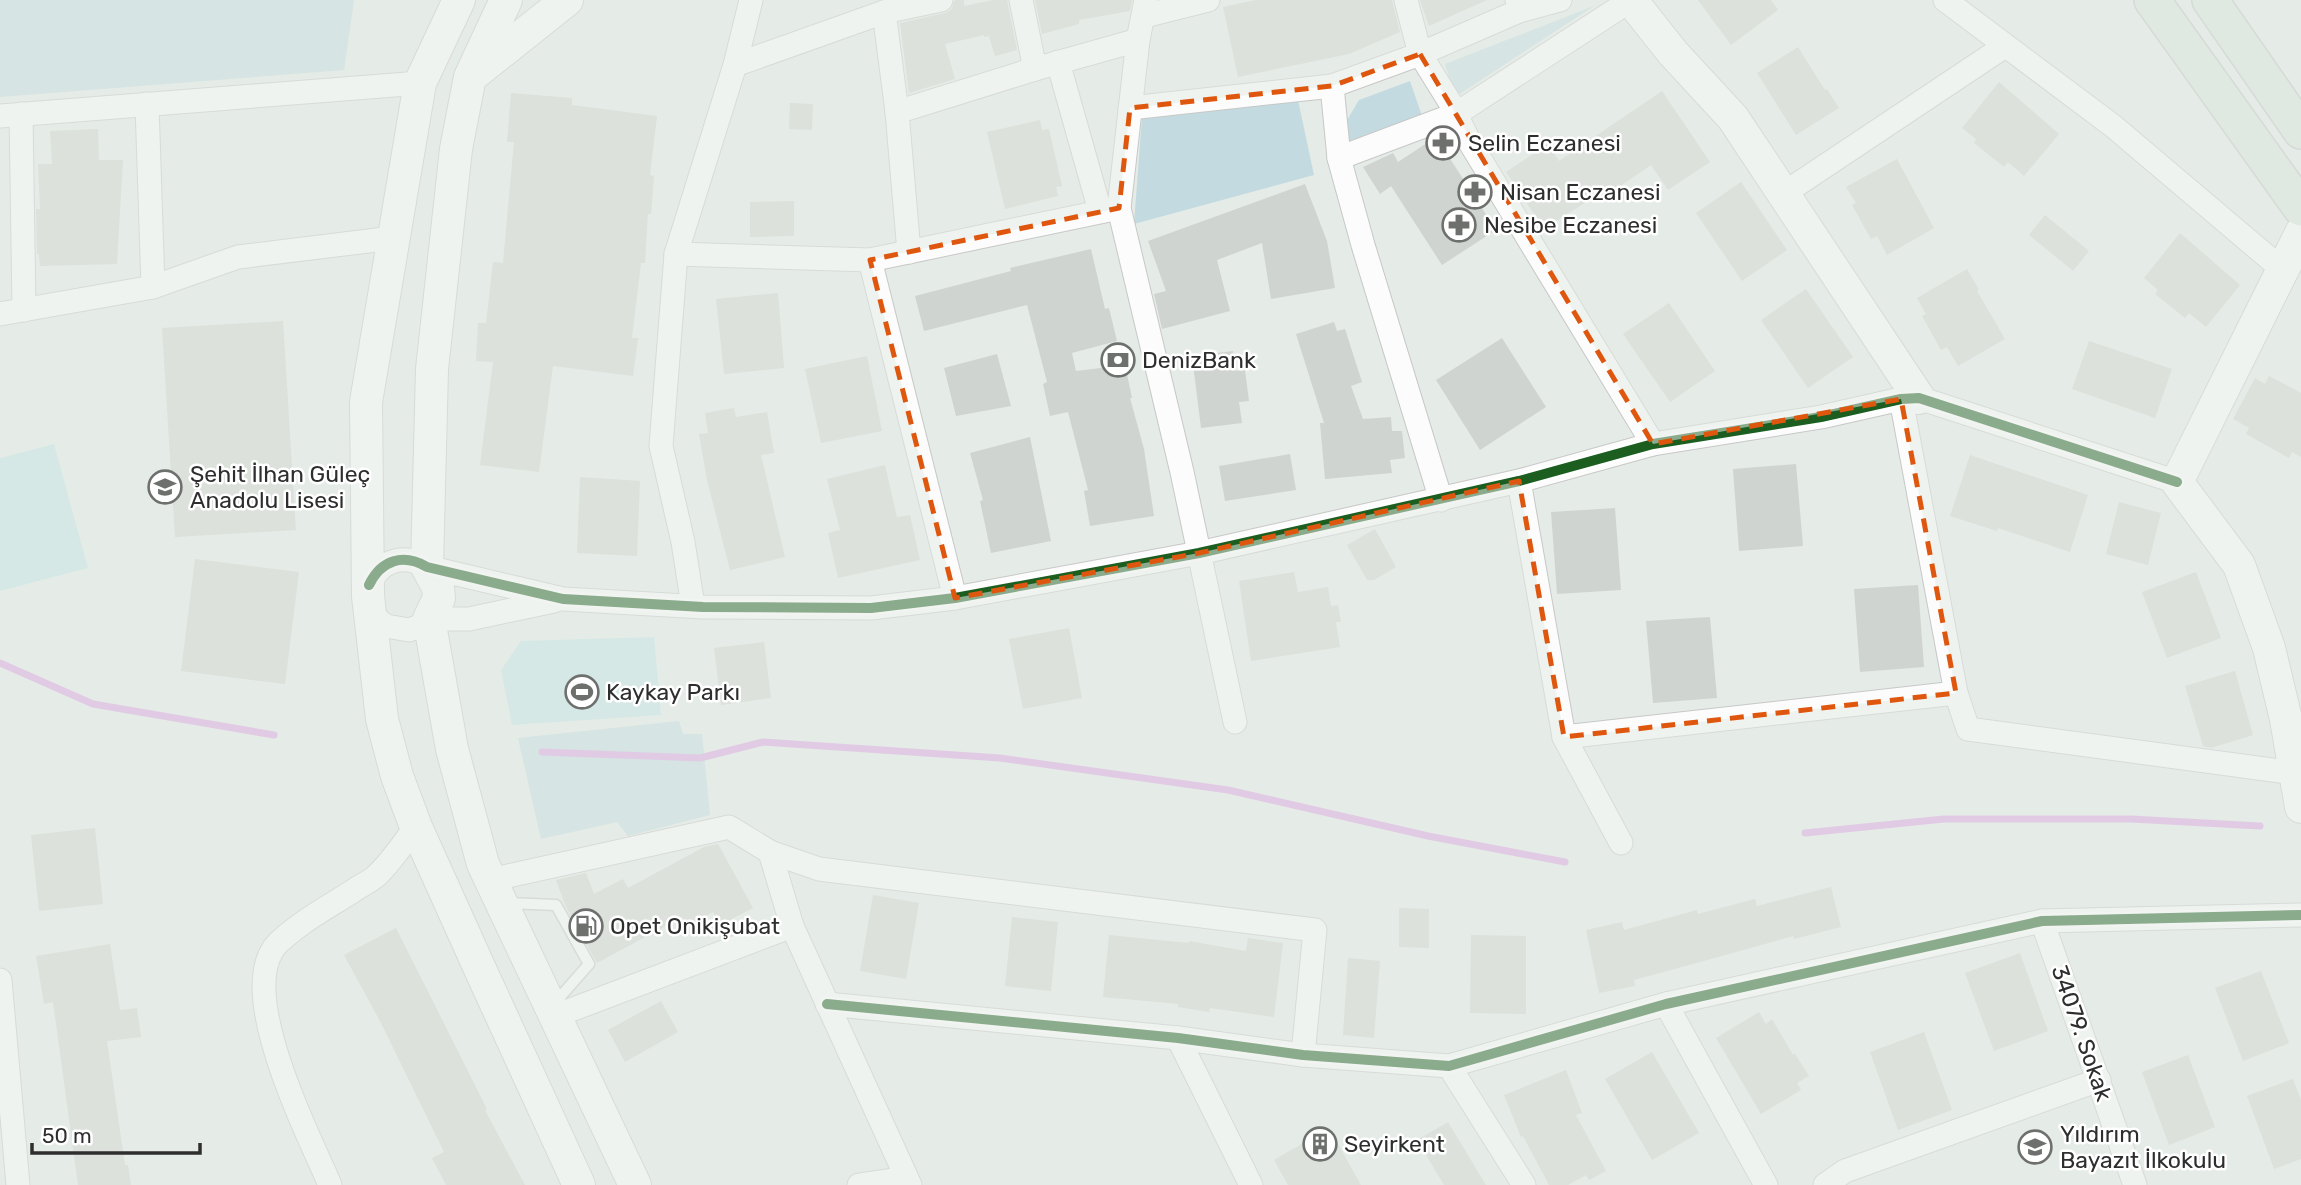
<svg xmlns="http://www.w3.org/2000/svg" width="2301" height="1185" font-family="Rubik,sans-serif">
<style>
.green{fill:#c3dbe0}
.pitch{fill:#c1e5e4}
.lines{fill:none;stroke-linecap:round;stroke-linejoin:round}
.stream{stroke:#daa3e2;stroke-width:7}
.building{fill:#d0d4d0}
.lane-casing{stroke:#c7c8c7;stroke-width:13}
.street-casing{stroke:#c7c8c7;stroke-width:25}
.secondary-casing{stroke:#c7c8c7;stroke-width:34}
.primary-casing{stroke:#c4c6c4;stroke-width:38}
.lane{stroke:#fbfcfb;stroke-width:10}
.street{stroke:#fbfcfb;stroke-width:23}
.secondary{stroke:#fbfcfb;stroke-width:32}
.primary{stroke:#d7e6dd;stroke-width:35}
.cycleway-casing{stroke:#fff;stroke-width:15}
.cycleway{stroke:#1b5e20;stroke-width:10}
.marked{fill:none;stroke:#df570e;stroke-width:5;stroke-dasharray:14 9;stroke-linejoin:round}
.labels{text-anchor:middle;stroke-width:5;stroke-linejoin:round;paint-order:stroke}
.poi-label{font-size:23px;fill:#2e2e2e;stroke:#fff;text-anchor:start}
.street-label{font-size:23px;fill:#2e2e2e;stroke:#fff}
</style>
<rect width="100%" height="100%" fill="#e5ebe6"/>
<g class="green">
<polygon points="0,0 354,0 344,70 0,97"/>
<polygon points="1594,6 1455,97 1445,64"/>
<polygon points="1410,81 1422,116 1348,142 1346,122 1359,100"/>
<polygon points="1298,100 1314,175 1134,224 1142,117"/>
<polygon points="679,721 683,734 702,734 710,815 628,836 617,822 541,839 518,738"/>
</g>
<g class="pitch">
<polygon points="54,444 88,568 0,591 0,458"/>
<polygon points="654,637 661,715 512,725 501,670 521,641"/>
</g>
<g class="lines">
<g class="stream">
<polyline points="0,663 93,704 274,735"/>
<polyline points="542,752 700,758 763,742 1000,758 1228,790 1428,836 1565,862"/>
<polyline points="1805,833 1944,819 2131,819 2260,826"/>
</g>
</g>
<g class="building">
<polygon points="955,0 964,0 964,6 993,0 1007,0 1017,50 995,56 989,36 984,37 984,35 945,44 955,79 909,93 900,23 945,13 951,10"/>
<polygon points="1035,0 1132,0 1130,11 1079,20 1079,24 1042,34"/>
<polygon points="1256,0 1392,0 1400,32 1349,54 1238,77 1223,7"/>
<polygon points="1420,0 1487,0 1429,26"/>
<polygon points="1698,0 1771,0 1778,10 1731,45"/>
<polygon points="1798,47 1825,90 1827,89 1839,108 1796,135 1757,73"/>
<polygon points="1999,82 2059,134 2024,176 2008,162 2004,167 1974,143 1976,139 1962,128"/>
<polygon points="1662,91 1710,162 1668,190 1651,165 1603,198 1600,193 1544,229 1506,172 1548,144 1559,161"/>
<polygon points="511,93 572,98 572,105 657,116 650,175 654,176 651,214 648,214 645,263 641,263 632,338 638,338 633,376 553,366 539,472 480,465 493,362 476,361 478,323 486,323 493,262 503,263 514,142 507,142"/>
<polygon points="790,103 813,104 812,130 789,129"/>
<polygon points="1040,120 1042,130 1049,129 1062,186 1056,187 1058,196 1005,209 987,132"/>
<polygon points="98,129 99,160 123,160 117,264 40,266 39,254 37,254 36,209 40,209 38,164 52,164 50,131"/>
<polygon points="1436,137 1496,230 1442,265 1391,186 1380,194 1363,167 1393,153 1398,162"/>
<polygon points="1897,159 1934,228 1887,255 1877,236 1871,239 1852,205 1856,203 1846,187"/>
<polygon points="1741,182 1787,250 1742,281 1696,213"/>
<polygon points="1305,184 1327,241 1335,288 1271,299 1262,243 1217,260 1230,311 1162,329 1154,294 1166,291 1148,241"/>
<polygon points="794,201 794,236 750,237 750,202"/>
<polygon points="2045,215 2089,251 2073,271 2029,235"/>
<polygon points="2180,233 2240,285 2206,327 2189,313 2185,318 2155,294 2158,290 2144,278"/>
<polygon points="1091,249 1105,309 1109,308 1117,341 1072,353 1076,371 1125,365 1132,398 1130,398 1144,449 1154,516 1090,526 1084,491 1088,490 1068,412 1050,416 1043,384 1047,382 1027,305 924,331 915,296 1011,271 1010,268"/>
<polygon points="1967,269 1979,290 1977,291 2005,339 1958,366 1947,347 1941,350 1922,316 1926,314 1917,298"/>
<polygon points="1806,289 1853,357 1808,388 1761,320"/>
<polygon points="778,293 784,368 724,374 716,299"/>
<polygon points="1669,303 1715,371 1670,402 1623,334"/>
<polygon points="283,321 296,530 175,537 162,328"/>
<polygon points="1334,322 1337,331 1345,329 1362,382 1351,386 1363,419 1391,417 1392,431 1402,431 1405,458 1390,460 1392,473 1325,479 1320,423 1324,423 1296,334"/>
<polygon points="1502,338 1546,407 1480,450 1436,380"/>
<polygon points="2089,341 2172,369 2155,418 2072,389"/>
<polygon points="1233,351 1236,371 1245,370 1249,401 1239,402 1242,423 1201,428 1192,356"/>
<polygon points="997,354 1011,406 956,416 944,368"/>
<polygon points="867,356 882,431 821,443 805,369"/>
<polygon points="2269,376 2301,393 2301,457 2292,452 2289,458 2246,434 2249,428 2233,419 2255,378 2265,384"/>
<polygon points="734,408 736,417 767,412 774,453 761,455 785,557 730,570 707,480 699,434 708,433 705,413"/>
<polygon points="1030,437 1051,541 991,553 980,501 983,500 970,453"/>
<polygon points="1290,454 1296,490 1225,501 1219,466"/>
<polygon points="1970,455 2088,495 2070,552 1998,528 1997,531 1950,516"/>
<polygon points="1796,464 1803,546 1739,551 1733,469"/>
<polygon points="885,465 897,517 910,515 920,560 838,578 828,533 840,530 827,479"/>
<polygon points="580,477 640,481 637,556 577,553"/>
<polygon points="2119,502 2161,513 2148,565 2106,554"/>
<polygon points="1615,508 1621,590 1557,594 1551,512"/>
<polygon points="1375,529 1396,567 1374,580 1367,580 1347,545"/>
<polygon points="195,559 299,572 285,684 181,671"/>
<polygon points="1294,572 1298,592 1328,587 1331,606 1338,605 1341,622 1336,622 1340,647 1251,661 1239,581"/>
<polygon points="2196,572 2221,638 2167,658 2142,592"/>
<polygon points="1918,585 1924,667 1860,672 1854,589"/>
<polygon points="1710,617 1717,698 1653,703 1646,621"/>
<polygon points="1069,628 1082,698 1023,709 1009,639"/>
<polygon points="764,642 771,698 721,705 714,648"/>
<polygon points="2235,671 2253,735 2211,748 2203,746 2185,686"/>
<polygon points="95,828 103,904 39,911 31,835"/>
<polygon points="718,844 753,908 720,925 713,912 687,926 682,917 597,963 566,907 556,880 586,873 594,894 623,879 628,888 704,847"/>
<polygon points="1831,887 1841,927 1794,939 1793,936 1711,959 1634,980 1635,986 1599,993 1586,930 1622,922 1624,930 1697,910 1698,914 1755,899 1757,906"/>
<polygon points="873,895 919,903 906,979 860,971"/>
<polygon points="1399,908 1429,909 1429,948 1399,947"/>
<polygon points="1012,917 1058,922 1051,991 1005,986"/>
<polygon points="396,928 487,1109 485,1110 525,1185 446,1185 432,1158 444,1152 381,1023 344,955"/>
<polygon points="1109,935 1189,943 1189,941 1246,951 1248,938 1283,943 1274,1017 1210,1008 1209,1012 1178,1007 1178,1004 1103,997"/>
<polygon points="1471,935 1526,936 1526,1014 1470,1013"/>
<polygon points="110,944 120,1010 137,1008 141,1037 107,1041 125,1165 128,1165 131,1185 78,1185 53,1002 44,1004 36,956"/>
<polygon points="2020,953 2048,1031 1994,1051 1965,973"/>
<polygon points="1348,958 1380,961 1374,1038 1343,1035"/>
<polygon points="2261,971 2289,1043 2243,1061 2215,988"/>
<polygon points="661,1001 678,1032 625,1062 608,1030"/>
<polygon points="1759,1012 1766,1024 1772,1019 1793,1055 1795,1054 1809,1076 1797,1083 1801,1090 1761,1114 1716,1038"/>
<polygon points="1924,1032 1952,1110 1898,1130 1870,1052"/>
<polygon points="1652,1052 1699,1133 1652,1160 1605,1079"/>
<polygon points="2188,1055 2215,1127 2169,1145 2142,1072"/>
<polygon points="1566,1070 1582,1113 1576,1115 1606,1171 1589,1180 1586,1175 1568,1185 1549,1185 1523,1136 1521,1137 1504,1095"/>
<polygon points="2293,1079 2301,1100 2301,1159 2274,1169 2247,1096"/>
<polygon points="1448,1122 1486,1185 1444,1185 1417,1140"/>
<polygon points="1329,1128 1361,1185 1288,1185 1274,1160"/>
</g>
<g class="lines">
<defs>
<polyline id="lane" points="506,903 556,905 589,964 553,1005"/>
<g id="street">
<polyline points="1021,0 1035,69"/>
<polyline points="1146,0 1138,40 1119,208 1182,472 1235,722"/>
<polyline points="1406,0 1420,54 1451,104 1469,141 1653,444"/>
<polyline points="1945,0 2113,126 2283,270"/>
<polyline points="1519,11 1560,0"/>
<polyline points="884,12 897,112 909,252"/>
<polyline points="1144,16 1208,0"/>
<polyline points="1058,62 1100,211"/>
<polyline points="735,65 884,12 941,0"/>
<polyline points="1332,86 1339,158 1363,245 1441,500"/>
<polyline points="147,104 153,287"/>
<polyline points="1130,108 1332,86 1420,54 1519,11 1517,0"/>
<polyline points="897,112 1035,69 1138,40"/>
<polyline points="21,114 24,310"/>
<polyline points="0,116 420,83"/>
<polyline points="1339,158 1456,114 1631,0"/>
<polyline points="1783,194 2005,46"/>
<polyline points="676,254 870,260 1119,208"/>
<polyline points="870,260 955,598"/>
<polyline points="0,314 153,287 238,257 393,238"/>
<polyline points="1901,399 1956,693 1968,729 2295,773"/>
<polyline points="1519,481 1564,737 1621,843"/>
<path d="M369,585C381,560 403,553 427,567L563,599L703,607L871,608L955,598L1199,553L1519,481L1653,444L1821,417L1901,399L1919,398L2177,482"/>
<polyline points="693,606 683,542 661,446 676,254 735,65 751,0"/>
<polyline points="370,609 377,619 386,626 409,630 420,626 429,619 469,619 554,601"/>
<polyline points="1564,737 1956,693"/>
<polyline points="770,852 792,926"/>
<polyline points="490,880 729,827 770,852 819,869 1315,930 1303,1055"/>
<polyline points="2042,921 2135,1185"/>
<polyline points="0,980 18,1185"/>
<polyline points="827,1004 1178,1038 1303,1055 1449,1066 1666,1004 2042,921 2301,915"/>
<polyline points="1666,1004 1766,1185"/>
<polyline points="555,1016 792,926 910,1185"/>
<polyline points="1178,1038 1251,1185"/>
<polyline points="1449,1066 1524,1185"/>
<path d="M330,1185C309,1135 233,989 278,943C300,922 328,907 353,891C360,886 369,882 375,877C391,863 403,843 416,827"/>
<polyline points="859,1185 906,1178"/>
<polyline points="1825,1185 1845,1171 2099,1080"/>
</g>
<g id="secondary">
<polyline points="459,0 420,83 366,402 368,596 382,719 397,776 416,827 480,969 579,1185"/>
<polyline points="506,0 470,77 456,149 432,369 427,567 438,587 439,598 429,619 452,749 483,864 635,1185"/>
<polyline points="1631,0 1673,53 1733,118 1919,398"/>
<polyline points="474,74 567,0"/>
<polyline points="2301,233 2177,482 2239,565 2269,648 2286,719 2301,807"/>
</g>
<g id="primary">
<polyline points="2152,0 2301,208"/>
<polyline points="2210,0 2301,131"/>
</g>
</defs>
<use href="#lane" class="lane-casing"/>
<use href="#street" class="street-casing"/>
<use href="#secondary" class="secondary-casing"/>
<use href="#primary" class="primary-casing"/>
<use href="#lane" class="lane"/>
<use href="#street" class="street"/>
<use href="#secondary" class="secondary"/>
<use href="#primary" class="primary"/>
<defs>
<g id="cycleway">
<path d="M369,585C381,560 403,553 427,567L563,599L703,607L871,608L955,598L1199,553L1519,481L1653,444L1821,417L1901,399L1919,398L2177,482"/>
<polyline points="827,1004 1178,1038 1303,1055 1449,1066 1666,1004 2042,921 2301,915"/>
</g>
</defs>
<use href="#cycleway" class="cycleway-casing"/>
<use href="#cycleway" class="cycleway"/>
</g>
<path d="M0 0H2301V1185H0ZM1420,54L1653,444L1901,399L1956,693L1564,737L1519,481L1199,553L955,598L870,260L1119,208L1130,108L1332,86Z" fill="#e5ebe6" fill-opacity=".55" fill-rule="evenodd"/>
<path class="marked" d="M1420,54L1653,444L1901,399L1956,693L1564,737L1519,481L1199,553L955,598L870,260L1119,208L1130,108L1332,86Z"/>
<defs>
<symbol id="pharmacy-ring" viewBox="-11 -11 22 22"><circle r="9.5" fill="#fff" stroke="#6e706e" stroke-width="1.5"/><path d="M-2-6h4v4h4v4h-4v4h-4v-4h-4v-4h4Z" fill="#6e706e"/></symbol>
<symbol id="bank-ring" viewBox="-11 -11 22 22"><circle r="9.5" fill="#fff" stroke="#6e706e" stroke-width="1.5"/><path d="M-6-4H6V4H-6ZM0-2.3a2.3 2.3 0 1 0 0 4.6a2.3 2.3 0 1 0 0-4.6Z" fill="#6e706e"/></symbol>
<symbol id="school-ring" viewBox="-11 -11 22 22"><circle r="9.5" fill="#fff" stroke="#6e706e" stroke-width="1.5"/><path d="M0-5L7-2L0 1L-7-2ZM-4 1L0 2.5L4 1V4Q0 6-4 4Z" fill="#6e706e"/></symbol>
<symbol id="stadium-ring" viewBox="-11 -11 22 22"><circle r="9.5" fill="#fff" stroke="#6e706e" stroke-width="1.5"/><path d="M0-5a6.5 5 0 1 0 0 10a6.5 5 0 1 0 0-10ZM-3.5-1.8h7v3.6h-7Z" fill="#6e706e"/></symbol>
<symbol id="fuel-ring" viewBox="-11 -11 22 22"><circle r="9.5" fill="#fff" stroke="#6e706e" stroke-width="1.5"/><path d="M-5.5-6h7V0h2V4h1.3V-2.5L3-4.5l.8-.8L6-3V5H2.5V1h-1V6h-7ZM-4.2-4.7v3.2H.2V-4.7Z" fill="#6e706e"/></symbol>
<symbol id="building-ring" viewBox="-11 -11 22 22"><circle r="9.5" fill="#fff" stroke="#6e706e" stroke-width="1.5"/><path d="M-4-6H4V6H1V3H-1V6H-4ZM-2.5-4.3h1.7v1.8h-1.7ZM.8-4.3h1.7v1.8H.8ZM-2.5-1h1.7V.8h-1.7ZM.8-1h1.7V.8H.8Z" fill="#6e706e"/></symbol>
</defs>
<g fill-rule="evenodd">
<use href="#pharmacy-ring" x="1424" y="124" width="38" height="38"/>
<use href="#pharmacy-ring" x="1456" y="173" width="38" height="38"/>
<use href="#pharmacy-ring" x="1440" y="206" width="38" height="38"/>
<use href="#bank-ring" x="1099" y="341" width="38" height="38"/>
<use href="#school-ring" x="146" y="468" width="38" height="38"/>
<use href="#stadium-ring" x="563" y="673" width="38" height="38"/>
<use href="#fuel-ring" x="567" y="907" width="38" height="38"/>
<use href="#building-ring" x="1301" y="1125" width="38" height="38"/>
<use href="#school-ring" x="2016" y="1128" width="38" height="38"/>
</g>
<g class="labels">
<g class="poi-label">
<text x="1468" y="151">Selin Eczanesi</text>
<text x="1500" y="200">Nisan Eczanesi</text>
<text x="1484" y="233">Nesibe Eczanesi</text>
<text x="1142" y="368">DenizBank</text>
<text x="190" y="482">Şehit İlhan Güleç<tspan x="190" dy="26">Anadolu Lisesi</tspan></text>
<text x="606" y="700">Kaykay Parkı</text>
<text x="610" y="934">Opet Onikişubat</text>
<text x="2060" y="1142">Yıldırım<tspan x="2060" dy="26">Bayazıt İlkokulu</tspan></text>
<text x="1344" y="1152">Seyirkent</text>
</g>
<g class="street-label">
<text transform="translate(2082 1033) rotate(71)" y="8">34079. Sokak</text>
</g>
</g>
<path d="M32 1143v10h168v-10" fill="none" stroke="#2e2e2e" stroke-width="3.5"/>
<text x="42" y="1143" font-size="21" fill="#2e2e2e" stroke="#ffffff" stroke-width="5" paint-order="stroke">50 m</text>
</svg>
